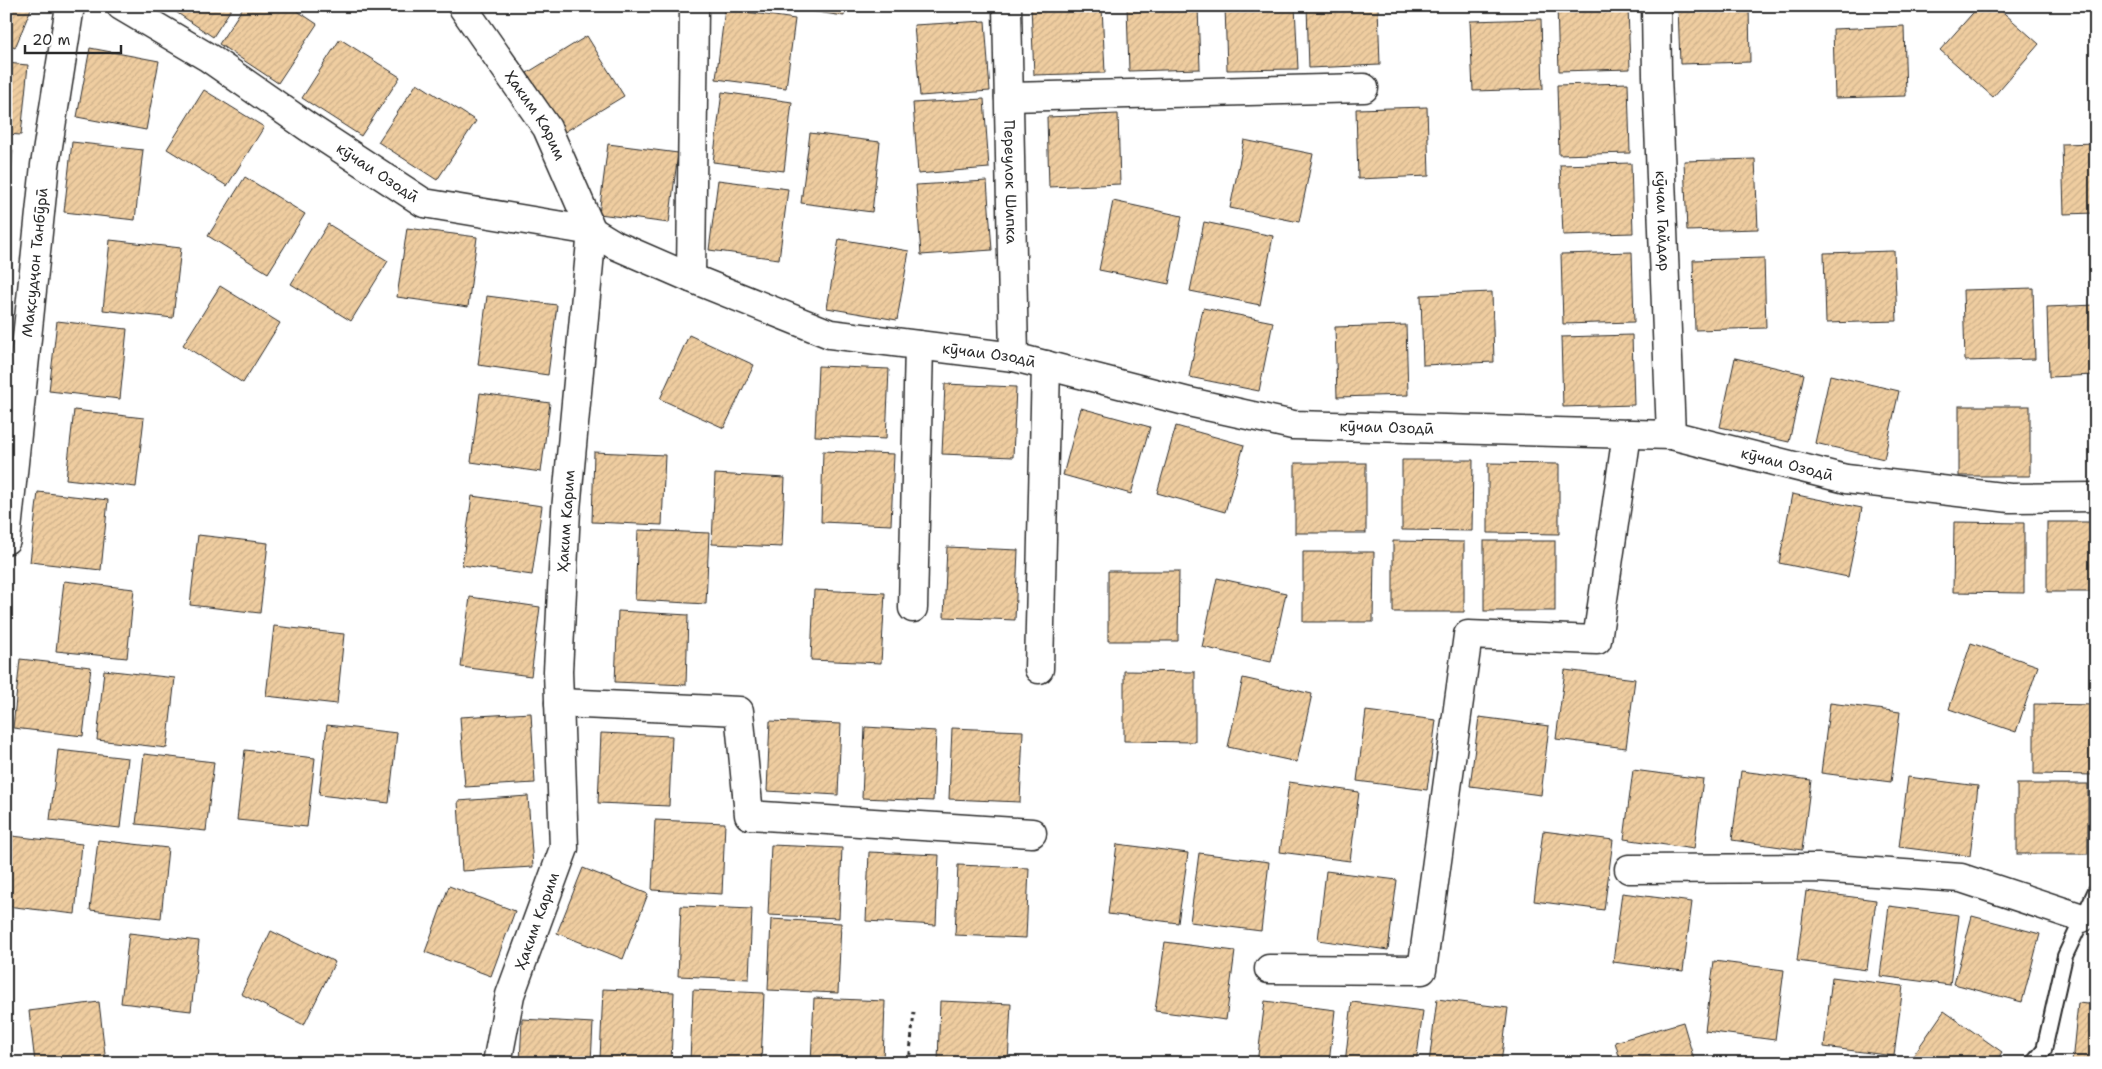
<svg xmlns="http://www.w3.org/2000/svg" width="2102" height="1069" font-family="'Shantell Sans',sans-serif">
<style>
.building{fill:url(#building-hatch);stroke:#2b2b2b}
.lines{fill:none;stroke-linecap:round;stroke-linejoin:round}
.lane-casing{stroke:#2b2b2b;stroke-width:18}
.street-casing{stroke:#2b2b2b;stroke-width:31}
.path{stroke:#2b2b2b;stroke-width:3;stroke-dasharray:4 4;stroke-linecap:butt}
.lane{stroke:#fff;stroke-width:14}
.street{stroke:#fff;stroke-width:28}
.labels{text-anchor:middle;stroke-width:5;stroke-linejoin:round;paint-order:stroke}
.street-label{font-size:15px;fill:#2b2b2b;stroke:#fff}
</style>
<defs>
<pattern id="building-hatch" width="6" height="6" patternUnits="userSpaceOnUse" patternTransform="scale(1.25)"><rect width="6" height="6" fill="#efcda0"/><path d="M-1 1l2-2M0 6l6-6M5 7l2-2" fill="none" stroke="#cdb08a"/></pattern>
</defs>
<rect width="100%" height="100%" fill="#fff"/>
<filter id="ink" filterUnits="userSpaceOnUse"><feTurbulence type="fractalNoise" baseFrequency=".02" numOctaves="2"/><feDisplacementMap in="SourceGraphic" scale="10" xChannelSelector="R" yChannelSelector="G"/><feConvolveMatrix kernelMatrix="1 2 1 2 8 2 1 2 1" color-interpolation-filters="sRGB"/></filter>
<g filter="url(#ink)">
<g class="building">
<polygon points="6,6 32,6 15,48 6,44"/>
<polygon points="167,6 233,6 213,37"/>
<polygon points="244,6 290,6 317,24 278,83 219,44"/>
<polygon points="774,6 845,6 844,16"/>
<polygon points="1031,6 1102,6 1105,73 1034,75"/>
<polygon points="1127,6 1198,6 1200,69 1129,71"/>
<polygon points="1225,6 1295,6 1298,69 1227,70"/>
<polygon points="1307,6 1378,6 1380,65 1309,68"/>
<polygon points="1557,6 1628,6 1630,69 1559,71"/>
<polygon points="1678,6 1749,6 1750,62 1680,64"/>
<polygon points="1979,6 1996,6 2039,44 1993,97 1940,50"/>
<polygon points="725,9 795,19 786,88 716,79"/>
<polygon points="1541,19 1543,89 1473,91 1470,21"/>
<polygon points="985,21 990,91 920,96 914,25"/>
<polygon points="1904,26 1906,96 1835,98 1833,29"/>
<polygon points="587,36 624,96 563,133 527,73"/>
<polygon points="340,39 400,77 361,136 302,98"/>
<polygon points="90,48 159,61 146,130 77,117"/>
<polygon points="6,63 28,65 21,135 6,134"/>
<polygon points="417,83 476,121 437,180 378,142"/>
<polygon points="1628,83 1630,153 1559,155 1557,85"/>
<polygon points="204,90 264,127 227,186 167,149"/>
<polygon points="722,92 792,102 784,171 713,162"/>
<polygon points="984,99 989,168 918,174 913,103"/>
<polygon points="1427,107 1429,176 1358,179 1356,109"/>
<polygon points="1118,114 1120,184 1049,187 1047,117"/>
<polygon points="810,133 880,142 872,212 801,203"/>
<polygon points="1244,140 1313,154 1299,222 1230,208"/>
<polygon points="72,142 143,150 135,220 64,212"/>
<polygon points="2096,143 2096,213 2064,214 2062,144"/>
<polygon points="608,144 678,153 669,223 599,214"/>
<polygon points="6,149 13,150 7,220 6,220"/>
<polygon points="1755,159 1758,229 1687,231 1684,161"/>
<polygon points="1631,163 1633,233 1563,235 1560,165"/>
<polygon points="245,177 305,214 268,273 208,236"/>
<polygon points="718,180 788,189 779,259 709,250"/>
<polygon points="987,181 992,250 921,255 916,185"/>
<polygon points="1113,201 1182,216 1169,284 1099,270"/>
<polygon points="1204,222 1273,236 1260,305 1190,291"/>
<polygon points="328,224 388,261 351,321 291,284"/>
<polygon points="407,228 477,237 468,307 397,297"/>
<polygon points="839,239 909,251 897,320 827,308"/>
<polygon points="110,240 181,248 173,318 103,310"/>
<polygon points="1894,251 1897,321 1826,323 1824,253"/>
<polygon points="1632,252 1634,322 1563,324 1561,254"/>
<polygon points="1764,258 1766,328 1695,330 1693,260"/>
<polygon points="220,286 280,323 243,383 183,345"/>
<polygon points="2033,288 2035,359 1965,361 1963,290"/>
<polygon points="1492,292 1494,362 1423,365 1421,295"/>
<polygon points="487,296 557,305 548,375 478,365"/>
<polygon points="2096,305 2096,375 2049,377 2047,307"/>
<polygon points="1203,308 1273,322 1259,391 1189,377"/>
<polygon points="57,321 127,329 120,399 49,391"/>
<polygon points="1406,325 1408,395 1337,397 1335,327"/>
<polygon points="689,335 754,365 724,428 660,399"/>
<polygon points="1632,335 1634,405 1563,407 1561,337"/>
<polygon points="1735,358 1804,374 1789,442 1720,427"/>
<polygon points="818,366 889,369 886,439 815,436"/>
<polygon points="1830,375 1899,391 1884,459 1815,443"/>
<polygon points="945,384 1016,387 1013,457 942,454"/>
<polygon points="480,393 550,403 541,472 471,462"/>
<rect x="1959" y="406" width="71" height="70"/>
<polygon points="1081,408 1150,427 1131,494 1063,475"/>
<polygon points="74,410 144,418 136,487 66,479"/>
<polygon points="1176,426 1244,445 1225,512 1157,493"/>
<polygon points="823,451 894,454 891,525 821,522"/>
<polygon points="594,452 665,455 662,525 592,522"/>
<polygon points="1402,460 1473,460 1472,531 1402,530"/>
<rect x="1295" y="463" width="71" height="70"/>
<polygon points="1488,463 1559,464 1559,534 1488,533"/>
<polygon points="715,474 785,478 782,547 712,544"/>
<polygon points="38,492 108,500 101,570 30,562"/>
<polygon points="1792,494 1862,508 1848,577 1779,563"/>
<polygon points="472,496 542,506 532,575 462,565"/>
<polygon points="1954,522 2024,523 2024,593 1953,592"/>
<rect x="2047" y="522" width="49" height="70"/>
<polygon points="638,530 709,533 706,604 635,600"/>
<polygon points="198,535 268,543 260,613 190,605"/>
<polygon points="1393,541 1464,542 1464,612 1393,612"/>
<rect x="1484" y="541" width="71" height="70"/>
<polygon points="947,547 1018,550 1015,620 944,617"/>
<polygon points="1303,552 1374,552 1373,622 1303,622"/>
<polygon points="1108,571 1179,571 1178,641 1108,641"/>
<polygon points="1217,578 1286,593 1271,662 1202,647"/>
<polygon points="64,581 134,589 127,658 56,651"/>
<polygon points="814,590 885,593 881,663 811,660"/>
<polygon points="470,597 540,607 531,676 461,667"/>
<polygon points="618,611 688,615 686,685 615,682"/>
<polygon points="274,626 344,634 337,704 266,696"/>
<polygon points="1971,643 2038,666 2016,732 1949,709"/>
<polygon points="20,659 91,667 83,736 13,728"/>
<polygon points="104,670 175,678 167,748 97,740"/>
<polygon points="1565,670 1635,679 1626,748 1556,739"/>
<polygon points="1124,671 1195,672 1195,742 1124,741"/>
<polygon points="1243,678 1312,694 1297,762 1228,747"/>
<polygon points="1830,703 1900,712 1891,782 1821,773"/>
<polygon points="2034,704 2096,705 2096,775 2034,774"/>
<polygon points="1366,711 1436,720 1427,790 1357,781"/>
<polygon points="531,713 535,783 465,787 460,717"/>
<polygon points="1479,717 1549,726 1541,795 1470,786"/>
<polygon points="770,721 841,724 838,795 767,791"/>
<polygon points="327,725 397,733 389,803 319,795"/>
<polygon points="865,727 936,731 933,801 862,798"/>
<polygon points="952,728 1023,731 1020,802 949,799"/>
<polygon points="601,733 672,736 669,806 598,803"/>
<polygon points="58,750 128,758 120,828 50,820"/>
<polygon points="245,750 315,758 307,827 237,820"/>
<polygon points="144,754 214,762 206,831 136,824"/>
<polygon points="1633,770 1703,779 1694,849 1624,839"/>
<polygon points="1741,771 1811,780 1802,850 1732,840"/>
<polygon points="1908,777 1978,786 1970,856 1899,847"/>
<polygon points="1289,782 1359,792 1350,861 1280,852"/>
<rect x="2017" y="784" width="71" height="70"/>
<polygon points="528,796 533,867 462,871 458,801"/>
<polygon points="655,820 725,823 722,894 652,890"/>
<polygon points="1543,831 1613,840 1604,910 1534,901"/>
<polygon points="12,836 82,844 75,914 6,906 6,886"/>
<polygon points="98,840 168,848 161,918 90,910"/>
<polygon points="1117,844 1188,853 1178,923 1108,914"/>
<polygon points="771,845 842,848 839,918 768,915"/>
<polygon points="869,852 939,855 936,925 866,921"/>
<polygon points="1199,853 1269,862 1261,931 1190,922"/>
<polygon points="958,865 1029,868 1026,938 955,935"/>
<polygon points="583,868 648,894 623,959 557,933"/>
<polygon points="1326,871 1397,880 1388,950 1318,940"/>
<polygon points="449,886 515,911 491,976 425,952"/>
<polygon points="1806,891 1876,900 1867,970 1797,961"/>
<polygon points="1622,893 1692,902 1683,971 1613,962"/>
<polygon points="681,906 752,909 749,979 678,976"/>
<polygon points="1889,906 1959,915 1950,985 1880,976"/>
<polygon points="1972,916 2040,934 2022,1002 1954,984"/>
<polygon points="771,919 841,923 838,993 768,990"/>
<polygon points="271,931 335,962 304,1025 241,994"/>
<polygon points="129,933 199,941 191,1011 121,1003"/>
<polygon points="1165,942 1235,951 1226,1020 1155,1011"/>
<polygon points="1714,961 1784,970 1775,1040 1705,1031"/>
<polygon points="1832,977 1903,986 1894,1056 1824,1047"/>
<polygon points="603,989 674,992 671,1062 600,1059"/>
<polygon points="693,990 764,993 761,1063 690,1061"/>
<polygon points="814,998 885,1001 883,1063 811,1063"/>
<polygon points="1437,999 1508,1008 1501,1063 1429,1063"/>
<polygon points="940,1001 1011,1004 1008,1063 938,1063"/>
<polygon points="1265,1001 1335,1010 1329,1063 1257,1063"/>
<polygon points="99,1002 106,1063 35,1063 29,1011"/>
<polygon points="1352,1002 1423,1011 1416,1063 1345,1063"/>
<polygon points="2078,1003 2096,1005 2096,1063 2072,1063"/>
<polygon points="1944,1011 2002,1052 1995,1063 1908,1063"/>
<polygon points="522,1019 593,1023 591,1063 520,1063"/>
<polygon points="1683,1022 1695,1063 1621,1063 1615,1042"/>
</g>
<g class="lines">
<defs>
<polyline id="lane" points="2033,1063 2044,1050 2065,956 2096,890"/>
<g id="street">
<path id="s1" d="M121,6L209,58L308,127L424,203L592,231L615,245L691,278L830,334L1014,357L1189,402L1293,425L1671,435L1846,479L2010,498L2096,497"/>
<path id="s2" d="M462,6L547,128L592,231L566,510L558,671L564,848L510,995L497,1063"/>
<path id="s3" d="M1007,6L1014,357"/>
<path id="s4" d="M1656,6L1657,75L1671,435"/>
<polyline points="1009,97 1364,88"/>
<polyline points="691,278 694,6"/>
<path id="s5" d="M6,540L45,165L70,6"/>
<polyline points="913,608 919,345"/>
<polyline points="1039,669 1046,365"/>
<polyline points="559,703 739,711 749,815 1032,833"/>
<polyline points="1629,869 1818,868 1961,878 2082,918"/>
<polyline points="1269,969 1422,970 1468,635 1597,640 1627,434"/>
</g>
</defs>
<use href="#lane" class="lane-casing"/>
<use href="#street" class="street-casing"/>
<polyline class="path" points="909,1063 914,1012"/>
<use href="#lane" class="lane"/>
<use href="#street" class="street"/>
</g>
</g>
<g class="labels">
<g class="street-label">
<text dy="5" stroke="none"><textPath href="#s2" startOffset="132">Ҳаким Карим</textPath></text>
<text dy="5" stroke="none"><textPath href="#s1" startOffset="306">кӯчаи Озодӣ</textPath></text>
<text dy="5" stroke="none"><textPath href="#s3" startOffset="176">Переулок Шипка</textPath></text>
<text dy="5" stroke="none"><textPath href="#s4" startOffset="215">кӯчаи Гайдар</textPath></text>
<text dy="5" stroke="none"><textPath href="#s5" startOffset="279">Мақсудҷон Танбӯрӣ</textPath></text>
<text dy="5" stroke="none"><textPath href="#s1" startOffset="952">кӯчаи Озодӣ</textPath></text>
<text dy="5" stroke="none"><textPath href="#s1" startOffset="1358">кӯчаи Озодӣ</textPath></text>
<text dy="5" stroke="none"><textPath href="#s1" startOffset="1762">кӯчаи Озодӣ</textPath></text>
<text transform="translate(566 521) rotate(-86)" y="5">Ҳаким Карим</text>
<text transform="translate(537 921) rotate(-70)" y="5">Ҳаким Карим</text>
</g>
</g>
<rect width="2102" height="1069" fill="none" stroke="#fff" stroke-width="25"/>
<rect x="12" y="12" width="2077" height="1044" fill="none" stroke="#2b2b2b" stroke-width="2" filter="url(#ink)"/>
<path d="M25 45v8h96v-8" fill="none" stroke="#2b2b2b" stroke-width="2.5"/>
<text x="32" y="45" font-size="15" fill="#2b2b2b" stroke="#ffffff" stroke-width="4" paint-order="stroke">20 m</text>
</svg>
